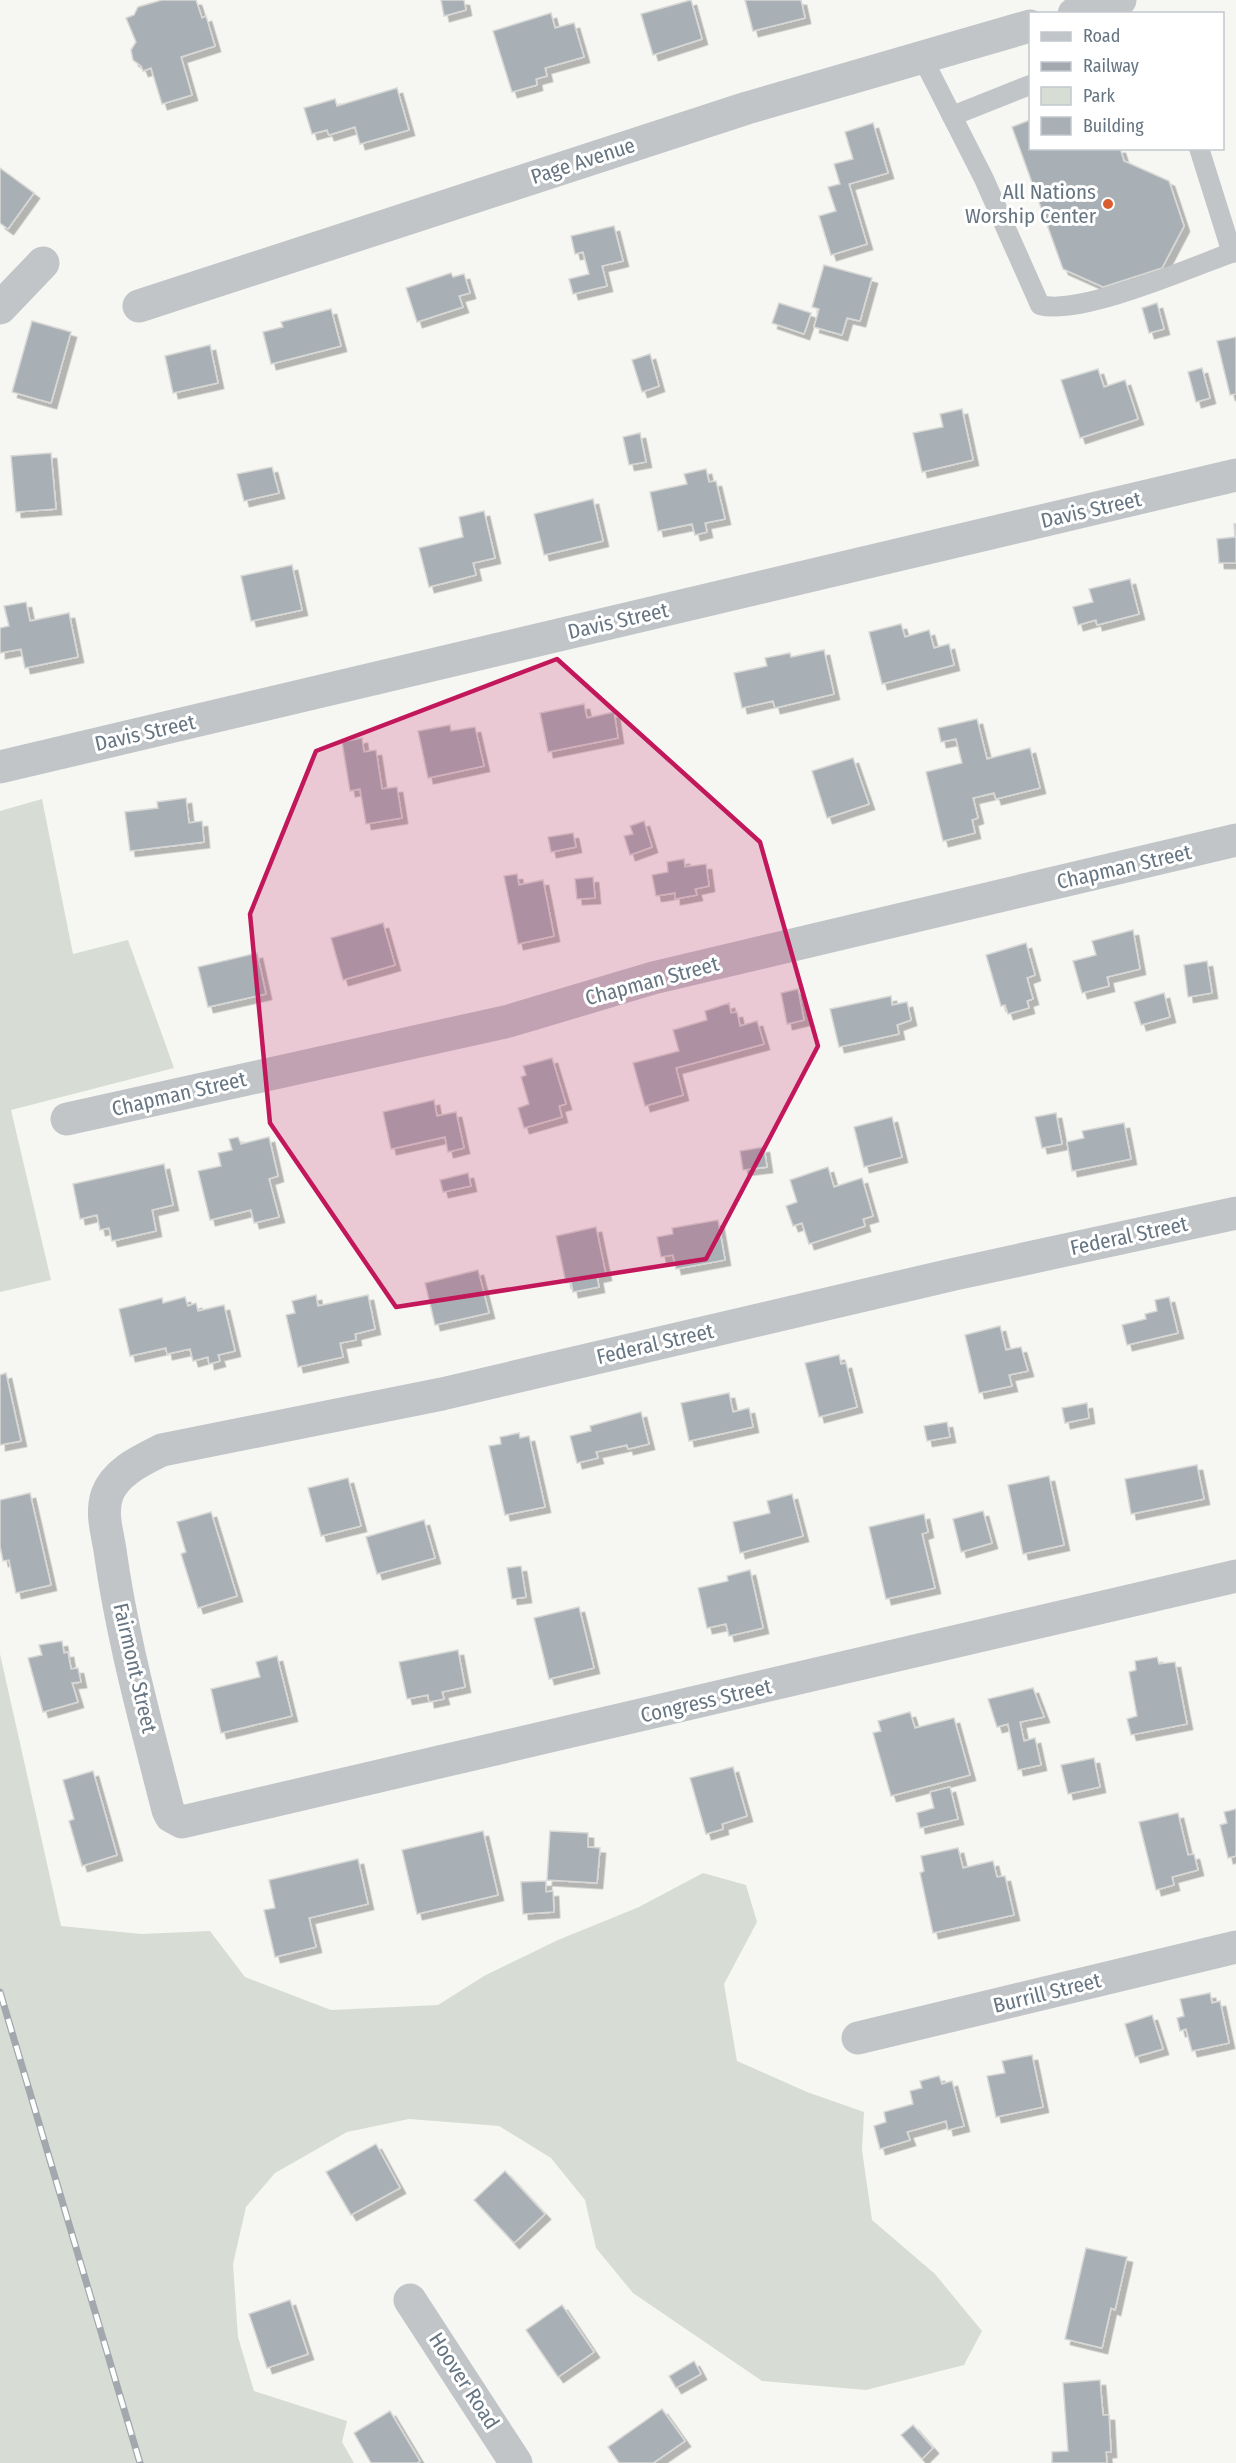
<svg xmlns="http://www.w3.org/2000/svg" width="1236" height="2463" font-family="'Fira Sans Condensed',sans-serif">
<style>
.green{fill:#d7ddd4}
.building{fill:#a8b0b5;stroke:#d7d7d5;stroke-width:1.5;filter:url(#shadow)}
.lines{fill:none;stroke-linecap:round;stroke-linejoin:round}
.service{stroke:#c1c5c8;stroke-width:20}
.minor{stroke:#c1c5c8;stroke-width:33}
.rail-casing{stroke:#a2a8ad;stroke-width:7}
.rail{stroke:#fff;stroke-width:4.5;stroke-dasharray:14;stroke-linecap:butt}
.marked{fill:#c2185b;fill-opacity:0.2;stroke:#c2185b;stroke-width:4.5;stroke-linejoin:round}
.poi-dot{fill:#da5e2f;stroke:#fff;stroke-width:2}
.labels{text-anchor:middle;stroke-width:6;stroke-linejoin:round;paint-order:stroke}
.street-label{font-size:21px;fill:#667582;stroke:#fff}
.poi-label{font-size:21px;fill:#667582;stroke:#fff;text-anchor:end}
</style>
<defs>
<filter id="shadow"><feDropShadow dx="5.5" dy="5.5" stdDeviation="0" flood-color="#0004"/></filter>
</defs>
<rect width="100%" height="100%" fill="#f6f6f3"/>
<g class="green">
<polygon points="42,799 73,954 128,940 174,1068 11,1110 51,1280 0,1292 0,811"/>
<polygon points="0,1654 61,1926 141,1934 210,1931 245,1977 331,2010 438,2005 484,1976 558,1940 639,1907 703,1873 746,1885 757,1922 724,1984 737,2061 807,2092 864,2112 862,2150 872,2220 935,2274 982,2331 964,2365 866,2390 762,2381 633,2293 596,2248 585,2200 551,2158 499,2126 409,2119 347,2132 275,2173 246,2207 233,2264 238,2337 254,2391 347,2421 342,2442 354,2463 0,2463"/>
</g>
<g class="building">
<polygon points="162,0 196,0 202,18 206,16 215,46 181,57 192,95 162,104 151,68 143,71 141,66 133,60 131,50 136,42 126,18 134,15 138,7"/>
<polygon points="441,0 464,0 466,10 444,16"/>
<polygon points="691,0 702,39 653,55 641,14"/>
<polygon points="745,0 801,0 805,18 753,31"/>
<polygon points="551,13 555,28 574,23 584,57 545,68 547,76 536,79 537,85 512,92 493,31"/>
<polygon points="397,88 409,130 360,144 355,127 329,135 327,130 312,134 304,108 335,99 337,106"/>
<polygon points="1030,120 1030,148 1120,148 1124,161 1169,181 1184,226 1162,268 1103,287 1063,269 1012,127"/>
<polygon points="873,123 888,173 849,184 867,244 831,255 819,216 836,211 828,187 840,184 834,164 853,159 845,132"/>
<polygon points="0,168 34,193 8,229 0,223"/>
<polygon points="614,226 623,261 602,266 607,286 573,294 569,279 589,274 583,252 575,254 571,236"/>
<polygon points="824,265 872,278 860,321 847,318 842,335 814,327 819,309 812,307"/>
<polygon points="451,273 453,277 464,274 470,293 459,296 463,307 417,322 406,288"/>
<polygon points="779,303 811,313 804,334 772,323"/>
<polygon points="1157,303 1164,329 1149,333 1142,308"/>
<polygon points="331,309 341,346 271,364 263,332 283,327 281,322"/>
<polygon points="32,321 71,332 51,403 12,392"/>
<polygon points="1236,337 1236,394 1230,395 1217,341"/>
<polygon points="210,345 218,383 173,393 165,356"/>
<polygon points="650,354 659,386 642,392 632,360"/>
<polygon points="1202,368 1210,398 1196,402 1188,372"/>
<polygon points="1098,369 1104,387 1125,380 1138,419 1080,438 1061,380"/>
<polygon points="962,409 973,460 922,472 913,433 943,427 940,414"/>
<polygon points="640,433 646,462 629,465 623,437"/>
<polygon points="51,453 56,509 16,512 11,456"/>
<polygon points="272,467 279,493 244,501 237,474"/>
<polygon points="706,469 709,482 716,481 725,519 705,523 707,532 695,535 692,524 658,531 650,492 687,484 684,474"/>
<polygon points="593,499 603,541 544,555 534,514"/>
<polygon points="484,511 495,558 473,563 476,575 429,587 419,548 463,537 459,517"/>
<polygon points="1234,524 1236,524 1236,563 1219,563 1217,539 1235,537"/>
<polygon points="292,565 302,610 251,621 241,576"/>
<polygon points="1130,579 1139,614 1097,625 1096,620 1078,625 1073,607 1093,602 1089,589"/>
<polygon points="26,602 30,621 69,613 78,657 25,668 21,649 0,653 0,628 9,626 4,606"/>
<polygon points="901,624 905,637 929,630 934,648 949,644 954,665 882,684 869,632"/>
<polygon points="824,650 834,694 775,708 773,701 742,708 734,673 767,666 765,658 790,653 791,657"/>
<polygon points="584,704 587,718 614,712 618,738 548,752 540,713"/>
<polygon points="977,719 987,759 1030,748 1040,788 996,799 994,793 973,798 978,818 972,820 975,833 943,841 926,772 962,763 956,739 941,742 938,728"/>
<polygon points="450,725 451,731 475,727 484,766 428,778 418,731"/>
<polygon points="362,738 364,752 376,750 382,789 397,787 402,818 366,824 360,789 350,791 342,742"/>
<polygon points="853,758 869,804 827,818 812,771"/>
<polygon points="186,798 189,823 202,821 204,842 130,851 125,812 158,808 157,802"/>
<polygon points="644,821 652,847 630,855 624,836 633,834 630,826"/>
<polygon points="573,833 576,847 551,852 548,837"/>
<polygon points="684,859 685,867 706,864 709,886 695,889 697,895 675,899 675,893 656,896 652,875 668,872 667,862"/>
<polygon points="517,874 519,885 543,880 554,936 518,944 504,876"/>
<polygon points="593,877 595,898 577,899 575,879"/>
<polygon points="383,923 395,965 343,980 331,938"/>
<polygon points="1133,930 1140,969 1107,977 1109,986 1082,993 1073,961 1096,955 1092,941"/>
<polygon points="1026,943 1035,975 1027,978 1033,999 1027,1001 1029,1008 1008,1014 1005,1005 1001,1006 986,955"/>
<polygon points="257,953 266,994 208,1007 198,967"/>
<polygon points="1207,961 1212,993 1188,997 1184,965"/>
<polygon points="798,989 804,1020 787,1024 781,993"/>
<polygon points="1164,993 1170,1017 1141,1025 1134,1002"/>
<polygon points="891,996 892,1005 907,1002 911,1020 897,1025 899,1034 839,1047 830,1009"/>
<polygon points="729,1003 731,1013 737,1012 740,1026 757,1021 764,1044 676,1068 683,1095 645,1106 633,1063 679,1051 673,1030 707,1020 705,1011"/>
<polygon points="552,1058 566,1104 559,1106 562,1117 524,1128 518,1108 529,1104 521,1077 526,1075 523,1066"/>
<polygon points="434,1100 437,1116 456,1112 464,1148 448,1152 445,1137 391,1149 383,1112"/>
<polygon points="1056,1113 1062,1144 1042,1148 1035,1117"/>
<polygon points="892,1117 902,1157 864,1167 854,1127"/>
<polygon points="1124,1123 1131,1159 1072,1171 1067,1142 1084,1138 1082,1131"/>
<polygon points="238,1137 241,1144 269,1137 278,1176 269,1179 279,1217 254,1223 251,1210 210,1220 198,1171 221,1166 218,1153 232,1150 229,1139"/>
<polygon points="764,1147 767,1167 743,1170 740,1151"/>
<polygon points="164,1164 173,1205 152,1210 156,1231 112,1241 109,1228 100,1230 97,1215 80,1219 73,1184"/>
<polygon points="828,1167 834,1187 862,1178 873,1216 863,1219 865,1226 809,1244 802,1223 793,1226 786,1206 797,1202 790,1180"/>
<polygon points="468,1173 471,1186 443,1192 440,1180"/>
<polygon points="718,1220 725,1260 676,1269 673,1255 661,1257 657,1237 673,1234 672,1228"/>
<polygon points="596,1227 606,1275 597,1277 599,1287 573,1292 571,1282 566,1283 556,1236"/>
<polygon points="478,1270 489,1313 435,1325 425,1283"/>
<polygon points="316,1295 318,1306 368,1295 375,1329 355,1334 356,1340 340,1343 343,1357 298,1367 286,1315 295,1313 292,1301"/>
<polygon points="185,1297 188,1306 196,1303 198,1311 224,1305 235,1351 218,1355 220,1361 209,1364 208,1357 193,1361 190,1349 167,1354 166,1348 130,1356 119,1309 162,1298 163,1303"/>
<polygon points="1169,1297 1178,1333 1127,1345 1122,1325 1146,1319 1145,1314 1157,1311 1155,1300"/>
<polygon points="1000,1326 1006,1350 1021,1347 1028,1371 1009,1375 1012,1386 979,1393 965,1335"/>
<polygon points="839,1355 841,1364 846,1363 857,1407 819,1417 805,1363"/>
<polygon points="6,1373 21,1441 0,1445 0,1375"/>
<polygon points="729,1393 733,1412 749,1408 753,1427 689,1441 681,1403"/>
<polygon points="1087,1403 1089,1418 1065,1423 1062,1408"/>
<polygon points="641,1412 649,1444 628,1449 627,1445 596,1452 598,1458 577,1463 570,1436 591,1431 590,1426"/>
<polygon points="947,1422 950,1437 927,1441 924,1426"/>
<polygon points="519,1433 520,1438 529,1436 545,1507 505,1515 489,1446 501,1444 500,1437"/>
<polygon points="1197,1465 1204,1499 1131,1514 1125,1479"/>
<polygon points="1049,1476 1064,1545 1023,1554 1008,1485"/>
<polygon points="348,1478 361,1526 321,1536 308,1488"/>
<polygon points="30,1493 51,1585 16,1593 9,1560 3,1561 0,1546 0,1500"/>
<polygon points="792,1494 803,1536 740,1553 733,1522 770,1513 767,1501"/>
<polygon points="983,1511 992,1543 961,1552 953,1519"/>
<polygon points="211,1512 237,1596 198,1608 181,1554 186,1552 177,1522"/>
<polygon points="924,1514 928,1532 922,1534 935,1588 886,1599 869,1527"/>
<polygon points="424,1520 435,1558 377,1574 366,1537"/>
<polygon points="521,1566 526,1597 512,1599 507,1568"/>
<polygon points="750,1570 763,1628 729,1636 726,1624 707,1628 698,1588 728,1581 727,1576"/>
<polygon points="579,1607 594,1668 549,1679 534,1618"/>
<polygon points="62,1641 64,1653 68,1652 71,1669 78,1668 81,1682 72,1683 78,1702 43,1712 28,1658 42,1655 39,1645"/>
<polygon points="458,1650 465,1687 442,1692 444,1699 429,1702 428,1695 407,1699 399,1662"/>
<polygon points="277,1656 292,1716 221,1733 211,1689 260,1677 256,1662"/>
<polygon points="1157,1657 1159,1664 1175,1662 1187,1724 1131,1735 1127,1719 1137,1716 1129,1672 1136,1670 1135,1661"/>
<polygon points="1033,1688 1044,1717 1020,1722 1024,1741 1035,1738 1041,1765 1018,1770 1008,1724 997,1727 988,1699"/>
<polygon points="910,1712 915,1728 954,1718 970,1775 891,1796 873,1733 881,1731 878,1721"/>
<polygon points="1094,1758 1100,1787 1068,1794 1061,1765"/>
<polygon points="733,1767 747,1816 722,1824 723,1829 706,1834 690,1778"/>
<polygon points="93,1771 117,1855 82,1866 69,1821 74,1819 63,1780"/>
<polygon points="950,1787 958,1819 920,1828 917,1813 934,1808 930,1792"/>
<polygon points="1236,1809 1236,1856 1228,1858 1220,1825 1227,1823 1224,1812"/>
<polygon points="1178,1813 1188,1855 1194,1854 1198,1870 1172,1877 1174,1885 1156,1890 1139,1822"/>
<polygon points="483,1831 498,1895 417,1914 402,1850"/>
<polygon points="550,1831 588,1833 588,1847 600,1848 597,1883 547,1880"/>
<polygon points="958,1848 963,1868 993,1861 997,1877 1005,1876 1014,1915 933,1933 920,1873 924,1871 921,1856"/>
<polygon points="358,1859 368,1904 309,1918 316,1947 275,1957 264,1910 275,1908 269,1880"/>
<polygon points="546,1881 546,1892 553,1891 554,1912 523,1914 521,1882"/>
<polygon points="1210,1993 1212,2003 1220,2001 1229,2043 1192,2051 1186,2029 1180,2031 1177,2018 1184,2016 1180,1999"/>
<polygon points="1152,2015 1163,2049 1135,2057 1125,2024"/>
<polygon points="1032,2055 1043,2107 996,2117 987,2076 1005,2073 1002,2061"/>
<polygon points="939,2076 942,2084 952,2081 964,2126 948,2130 946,2121 907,2132 910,2140 880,2149 874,2126 886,2122 884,2112 913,2104 910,2091 922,2088 920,2081"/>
<polygon points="376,2144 400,2188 351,2215 326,2172"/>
<polygon points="505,2171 545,2214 514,2243 474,2200"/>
<polygon points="1086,2248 1127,2257 1115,2310 1111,2308 1102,2348 1065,2339"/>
<polygon points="290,2300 308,2354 267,2368 249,2314"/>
<polygon points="562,2305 594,2352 558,2377 526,2330"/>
<polygon points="694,2361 701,2374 676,2388 669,2376"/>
<polygon points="1100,2380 1103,2415 1109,2415 1111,2452 1106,2452 1107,2463 1052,2463 1052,2452 1068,2451 1063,2383"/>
<polygon points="662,2409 685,2441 653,2463 619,2463 608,2447"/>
<polygon points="390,2411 420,2461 417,2463 371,2463 354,2433"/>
<polygon points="913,2425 933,2448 922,2459 901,2435"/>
</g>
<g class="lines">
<g class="service">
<path d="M922,57L984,179L1040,305C1081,316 1192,267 1236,251"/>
<polyline points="952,116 1030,85"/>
<polyline points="1199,148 1232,253"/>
</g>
<g class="minor">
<polyline points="1074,14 1120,0"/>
<polyline points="139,306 747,108 1030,26"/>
<polyline points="0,308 43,263"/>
<polyline points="0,767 1236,475"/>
<polyline points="67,1119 509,1021 653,978 1236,840"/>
<path d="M1236,1213L955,1274L442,1394L162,1450C142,1460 115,1472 107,1495C101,1514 107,1531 110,1550C122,1637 146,1724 168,1810L171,1816L182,1822L1236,1576"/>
<polyline points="858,2038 1236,1947"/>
<polyline points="410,2300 516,2463"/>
</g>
<defs>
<polyline id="rail" points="0,1992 140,2463"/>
</defs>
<use href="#rail" class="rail-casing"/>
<use href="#rail" class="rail"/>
</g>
<path class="marked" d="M557,659L760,842L818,1046L706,1259L396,1307L270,1123L250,914L316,751Z"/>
<circle class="poi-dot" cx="1108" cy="204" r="6"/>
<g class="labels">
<g class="street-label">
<text transform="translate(583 161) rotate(-18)" y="7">Page Avenue</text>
<text transform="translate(1091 510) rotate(-13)" y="7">Davis Street</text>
<text transform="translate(618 621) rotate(-13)" y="7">Davis Street</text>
<text transform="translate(145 733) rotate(-13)" y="7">Davis Street</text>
<text transform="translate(1124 867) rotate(-13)" y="7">Chapman Street</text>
<text transform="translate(652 981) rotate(-15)" y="7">Chapman Street</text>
<text transform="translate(179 1094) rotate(-13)" y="7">Chapman Street</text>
<text transform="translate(1129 1236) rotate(-12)" y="7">Federal Street</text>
<text transform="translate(655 1344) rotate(-13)" y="7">Federal Street</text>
<text transform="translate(135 1668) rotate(77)" y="7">Fairmont Street</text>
<text transform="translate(706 1701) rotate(-13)" y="7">Congress Street</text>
<text transform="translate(1047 1993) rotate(-14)" y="7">Burrill Street</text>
<text transform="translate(464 2381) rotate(57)" y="7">Hoover Road</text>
</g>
<g class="poi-label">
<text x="1096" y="199">All Nations<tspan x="1096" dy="24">Worship Center</tspan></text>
</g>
</g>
<rect x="1029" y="12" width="195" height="138" fill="#ffffff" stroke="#c2c8cd" stroke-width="1.5"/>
<rect x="1041" y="32" width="30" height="9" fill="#c1c5c8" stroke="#c2c8cd" stroke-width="1.5"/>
<text x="1083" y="42" font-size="18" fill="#667582">Road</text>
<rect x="1041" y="62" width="30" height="9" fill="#a2a8ad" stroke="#c2c8cd" stroke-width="1.5"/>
<text x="1083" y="72" font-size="18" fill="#667582">Railway</text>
<rect x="1041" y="87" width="30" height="18" fill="#d7ddd4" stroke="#c2c8cd" stroke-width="1.5"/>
<text x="1083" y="102" font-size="18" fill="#667582">Park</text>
<rect x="1041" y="117" width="30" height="18" fill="#a8b0b5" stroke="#c2c8cd" stroke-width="1.5"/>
<text x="1083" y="132" font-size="18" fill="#667582">Building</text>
</svg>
